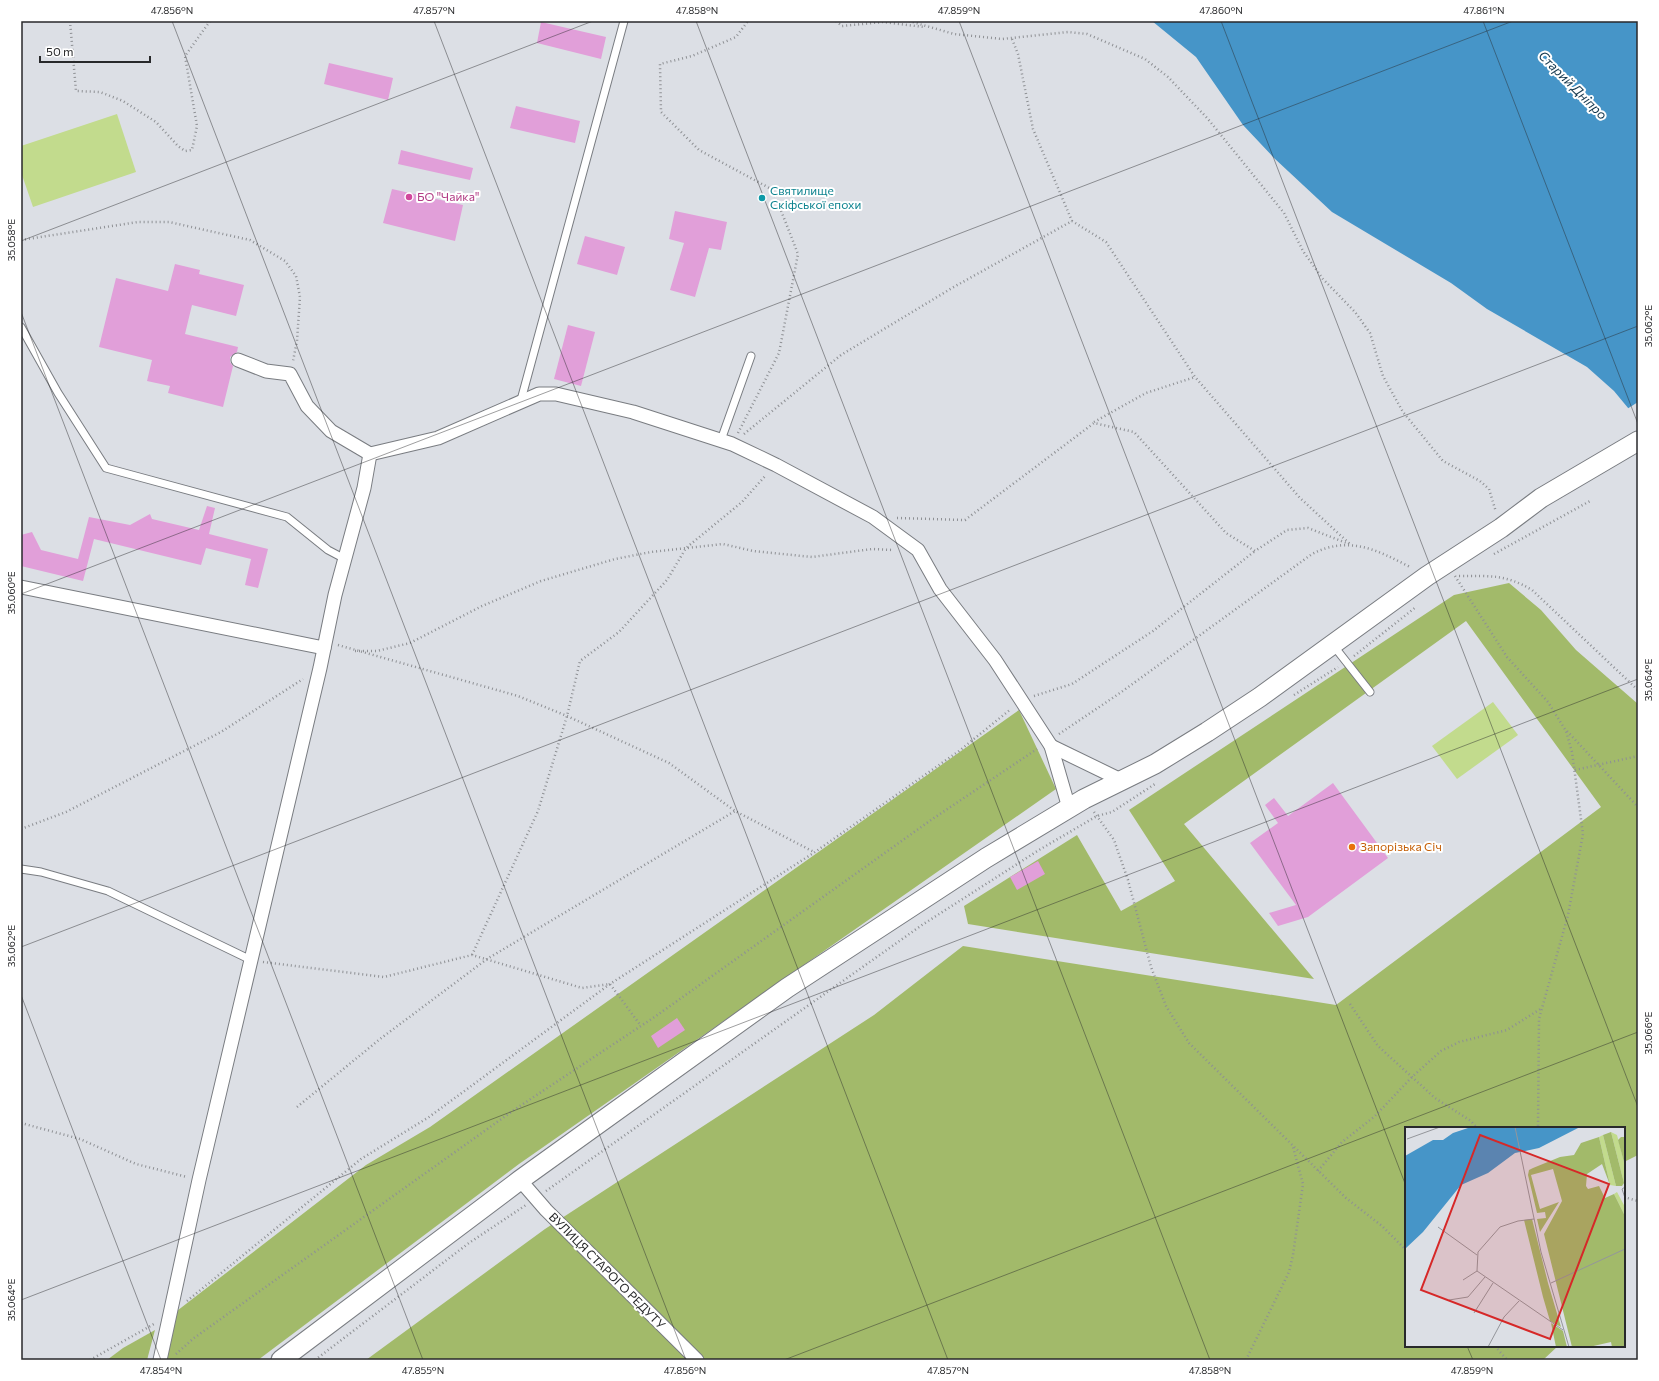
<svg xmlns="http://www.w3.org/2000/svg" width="1659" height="1381" font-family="Commissioner,sans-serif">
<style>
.green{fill:#c2db8d}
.forest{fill:#a2ba6a}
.water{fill:#4695c8}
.pier{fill:#dcdfe5}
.building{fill:#e19fd9}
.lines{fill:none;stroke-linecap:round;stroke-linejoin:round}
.service-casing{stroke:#797c81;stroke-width:9}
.minor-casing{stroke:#797c81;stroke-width:15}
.secondary-casing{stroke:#797c81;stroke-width:21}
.path{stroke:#8e9094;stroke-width:2.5;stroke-dasharray:1 3;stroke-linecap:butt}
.service{stroke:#fff;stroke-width:7}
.minor{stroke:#fff;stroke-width:13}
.secondary{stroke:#fff;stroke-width:19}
.ticks{fill:none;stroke:#28292b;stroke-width:1;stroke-opacity:0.45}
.hotel-dot{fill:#d1479c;stroke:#fff;stroke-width:1.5}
.culture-dot{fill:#0f9aa8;stroke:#fff;stroke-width:1.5}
.food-dot{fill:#e8710a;stroke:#fff;stroke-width:1.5}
.labels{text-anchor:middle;stroke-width:4;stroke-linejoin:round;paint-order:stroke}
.culture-label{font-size:12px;fill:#0d838f;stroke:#fff;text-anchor:start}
.hotel-label{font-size:12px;fill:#b23c85;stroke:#fff;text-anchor:start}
.food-label{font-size:12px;fill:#c56008;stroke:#fff;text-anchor:start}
.street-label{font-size:12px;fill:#28292b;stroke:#fff}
.water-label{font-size:13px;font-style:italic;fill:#13364c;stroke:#fff}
.inset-road{fill:none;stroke:#94969b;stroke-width:1}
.view{fill:#d62828;fill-opacity:0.15;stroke:#d62828;stroke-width:2}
.inset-edge{fill:none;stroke:#28292b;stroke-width:2}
.neatline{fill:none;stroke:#28292b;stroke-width:1.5}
.ticks-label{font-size:10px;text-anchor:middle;fill:#28292b}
</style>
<rect width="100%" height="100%" fill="#dcdfe5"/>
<g class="green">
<polygon points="117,114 136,172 33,207 21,172 21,146"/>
<polygon points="1493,702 1518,735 1457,779 1432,746"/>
</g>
<g class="forest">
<polygon points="1509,583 1541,610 1576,650 1638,704 1638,1155 1624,1162 1624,1128 1406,1128 1406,1346 1558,1346 1543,1360 366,1360 545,1229 874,1015 963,946 1336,1005 1601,807 1466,621 1184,824 1314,979 968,924 964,906 1077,835 1121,911 1175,881 1129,810 1454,595"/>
<polygon points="1019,710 1056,789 519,1164 258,1360 165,1360 173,1314 366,1165 430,1127"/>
<polygon points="155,1330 147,1360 107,1360 123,1348"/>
</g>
<polygon class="water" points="1152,21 1638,21 1638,420 1614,391 1587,367 1487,309 1451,283 1332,212 1274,158 1243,125 1196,57"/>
<polygon class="pier" points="1638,402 1638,422 1627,409"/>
<g class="building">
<polygon points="541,22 606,37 601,59 537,43"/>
<polygon points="329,63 393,78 388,100 324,84"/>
<polygon points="516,106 580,121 575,143 510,128"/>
<polygon points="401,150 473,168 470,180 398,164"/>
<polygon points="392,189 463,205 455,241 383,223"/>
<polygon points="675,211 727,222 721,250 709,248 695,297 670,290 684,243 669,239"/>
<polygon points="585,236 625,247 617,275 577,264"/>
<polygon points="175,264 200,270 199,274 244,285 236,316 192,305 185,334 238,347 237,352 230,357 230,362 233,366 223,407 168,393 170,386 147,381 152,360 99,347 116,278 168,291"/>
<polygon points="568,325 595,332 581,386 554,379"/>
<polygon points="207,506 215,508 209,534 268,549 258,588 245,585 251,559 206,548 201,565 94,539 83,581 21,566 21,535 32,532 41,550 78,559 89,517 130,525 150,514 152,519 199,530"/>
<polygon points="1333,783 1388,858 1308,917 1278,926 1269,913 1296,905 1250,843 1278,823 1265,805 1274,798 1288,816"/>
<polygon points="1038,861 1045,874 1017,890 1010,877"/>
<polygon points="677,1018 685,1030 658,1048 651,1036"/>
</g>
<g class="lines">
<defs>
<g id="service">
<polyline points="21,327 58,393 106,468 287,517 328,550 345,559"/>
<polyline points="521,400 624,21"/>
<polyline points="721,440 751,356"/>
<polyline points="1333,645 1370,692"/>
<polyline points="21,869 41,872 108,891 251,960"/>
</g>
<g id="minor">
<polyline points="238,360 266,371 290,374 307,406 331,431 370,454 438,438 539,394 556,394 633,412 732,444 776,465 873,517 918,550 940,589 995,660 1051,746 1069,808"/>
<polyline points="21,587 324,648"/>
<polyline points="1051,746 1121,780"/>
<polyline points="520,1180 546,1210 697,1360"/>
<polyline points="160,1360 199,1180 320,668 335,595 364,488 370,454"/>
</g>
<polyline id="secondary" points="281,1360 520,1180 787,988 986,858 1084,799 1155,764 1207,732 1260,697 1427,576 1501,528 1541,498 1638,441"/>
</defs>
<use href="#service" class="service-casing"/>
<use href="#minor" class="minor-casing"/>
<use href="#secondary" class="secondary-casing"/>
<g class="path">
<polyline points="70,21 76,91 100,92 123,101 156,122 178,146 185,151 192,150 197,126 185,56 210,21"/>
<polyline points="836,21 842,26 883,22 924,27"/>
<polyline points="909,21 954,34 1002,39 1068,32 1087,34 1145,59 1168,77 1208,119 1284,213 1303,251 1323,279 1355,312 1370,333 1383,376 1403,412 1443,461 1480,481 1489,489 1496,512"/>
<polyline points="1012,39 1018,54 1033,129 1072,221"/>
<polyline points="21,240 138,222 169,222 250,240 285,261 296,276 300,297 297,341 293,361"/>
<polyline points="1094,422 1146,393 1195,377"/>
<polyline points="738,433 779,353 798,254 773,190 699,150 661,112 660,64 692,56 736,37 748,21"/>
<polyline points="744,434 841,355 952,288 1072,221 1106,242 1195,377 1300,498 1351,545"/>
<polyline points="897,518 965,520 1094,423 1134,432 1226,533 1255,551 1287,530 1308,528 1349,544"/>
<polyline points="1494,554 1590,501"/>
<polyline points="1455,576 1507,657 1548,702 1566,731 1572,752 1583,834 1568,915 1539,1019 1538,1128"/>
<path d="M1459,576C1490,576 1505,574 1532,590L1638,690"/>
<polyline points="338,645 518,696 567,716 669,763 735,811 814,852"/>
<polyline points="355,651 377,651 410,643 482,606 541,581 615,559 651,552 723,544 753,551 812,557 872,549 893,550"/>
<polyline points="1354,656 1416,607"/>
<polyline points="1294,695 1338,667"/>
<polyline points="1034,696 1072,684 1153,631 1255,551"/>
<polyline points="1567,731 1638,807"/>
<path d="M1059,734L1120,693L1312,554C1349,535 1377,550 1410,567"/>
<polyline points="1575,770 1638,756"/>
<polyline points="1094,812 1114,840 1128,880 1151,967 1166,1006 1189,1043 1346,1198 1382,1226 1406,1250"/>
<polyline points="21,829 66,812 221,732 303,679"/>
<polyline points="472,955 538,811 567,716 580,661 619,632 667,580 686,548 742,502 766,475"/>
<polyline points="263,962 384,977 472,955 582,988 610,984 641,1026"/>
<polyline points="1350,1004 1378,1046 1435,1098 1471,1121 1477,1128"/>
<polyline points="297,1107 380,1039 487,959 735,811"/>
<polyline points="21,1123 80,1139 136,1164 187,1177"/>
<polyline points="1318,1171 1342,1142 1374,1117 1412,1077 1441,1051 1459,1042 1507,1030 1542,1008"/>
<polyline points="546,1191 922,925 1039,850 1097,816 1112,812 1155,784"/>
<polyline points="1624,1197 1638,1201"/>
<polyline points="187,1301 361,1159 429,1117 610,984 815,852 959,751 1011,709"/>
<polyline points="1495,1346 1507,1360"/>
<polyline points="176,1354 194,1338 514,1110 656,1016 931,820 1037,749"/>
<polyline points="90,1360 154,1324"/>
<polyline points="315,1360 469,1243 526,1205"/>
<polyline points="1246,1360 1289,1272 1293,1255 1303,1184 1293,1147"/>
</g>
<use href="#service" class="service"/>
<use href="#minor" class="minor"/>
<use href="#secondary" class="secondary"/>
</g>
<path class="ticks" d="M172,21L686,1360M434,21L948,1360M696,21L1210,1360M959,21L1406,1186M1221,21L1638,1107M1483,21L1638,424M21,241L593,21M21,312L423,1360M21,594L1513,21M21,947L1638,326M21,995L161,1360M21,1300L1638,679M1467,1346L1473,1360M784,1360L1638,1032"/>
<circle class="hotel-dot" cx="409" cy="197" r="4"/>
<circle class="culture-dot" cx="762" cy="198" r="4"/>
<circle class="food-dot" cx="1352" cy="847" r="4"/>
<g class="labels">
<g class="culture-label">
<text x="770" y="195">Святилище<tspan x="770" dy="14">Скіфської епохи</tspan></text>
</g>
<g class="hotel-label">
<text x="417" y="201">БО "Чайка"</text>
</g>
<g class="food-label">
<text x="1360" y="851">Запорізька Січ</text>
</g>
<g class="street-label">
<text transform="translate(607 1271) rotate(45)" y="4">ВУЛИЦЯ СТАРОГО РЕДУТУ</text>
</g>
<g class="water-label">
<text transform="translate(1573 85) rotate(45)" y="5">Старий Дніпро</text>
</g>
</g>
<g transform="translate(1405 1127)">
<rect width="220" height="220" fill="#dcdfe5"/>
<path d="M206,5L212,8L220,39L219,56ZM198,8L211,59L205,58L194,10ZM212,65L220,80V89L209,67Z" fill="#c2db8d"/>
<path d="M206,5L219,56L217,59H211L198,8ZM194,10L205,58L197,37L182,47L181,59L183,62L194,59L200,71L209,67L220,89V220H207L206,215L184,220H167L139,107L157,74L148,42L126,48L135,82L154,75L135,105L132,92L141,91L140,85L132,86L123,48L124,43L128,41L155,30L169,28L176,16ZM216,10H220V39L213,13ZM127,92L143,156L156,200L145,194L138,170L119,93ZM146,196L158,204L162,220H151Z" fill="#a2ba6a"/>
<path d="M66,0H175L134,21L110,26L83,46L56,58L18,105L0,122V29L28,13H38L48,6Z" fill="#4695c8"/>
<path class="inset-road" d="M110,0L136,125L164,220M2,12L35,0M220,60L217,62L220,71M33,100L72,128M72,144L158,203M58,153L72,144L73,125L95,100L113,94L129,92M146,156L220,122M44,173L63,170L80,150M69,186L88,156M83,220L99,190L114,174"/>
<path class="view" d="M75,8L204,57L145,212L16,163Z"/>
<rect width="220" height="220" class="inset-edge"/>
</g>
<rect width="1659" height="1381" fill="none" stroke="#ffffff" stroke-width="44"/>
<path d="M40 56v6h110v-6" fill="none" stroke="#28292b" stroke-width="2"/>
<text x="46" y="56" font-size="12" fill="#28292b" stroke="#ffffff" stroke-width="3" paint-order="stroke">50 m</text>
<rect x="22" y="22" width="1615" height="1337" class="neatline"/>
<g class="ticks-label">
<text x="172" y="14">47.856°N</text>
<text x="434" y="14">47.857°N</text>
<text x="697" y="14">47.858°N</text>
<text x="959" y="14">47.859°N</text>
<text x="1221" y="14">47.860°N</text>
<text x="1484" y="14">47.861°N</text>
<text transform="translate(11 240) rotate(-90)" y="4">35.058°E</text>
<text transform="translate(1648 326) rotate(-90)" y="4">35.062°E</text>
<text transform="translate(11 593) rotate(-90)" y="4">35.060°E</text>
<text transform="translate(1648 680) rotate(-90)" y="4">35.064°E</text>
<text transform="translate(11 946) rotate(-90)" y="4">35.062°E</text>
<text transform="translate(1648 1033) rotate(-90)" y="4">35.066°E</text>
<text transform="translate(11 1300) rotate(-90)" y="4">35.064°E</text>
<text x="161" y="1374">47.854°N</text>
<text x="423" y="1374">47.855°N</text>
<text x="685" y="1374">47.856°N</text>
<text x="948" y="1374">47.857°N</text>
<text x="1210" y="1374">47.858°N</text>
<text x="1472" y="1374">47.859°N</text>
</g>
</svg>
